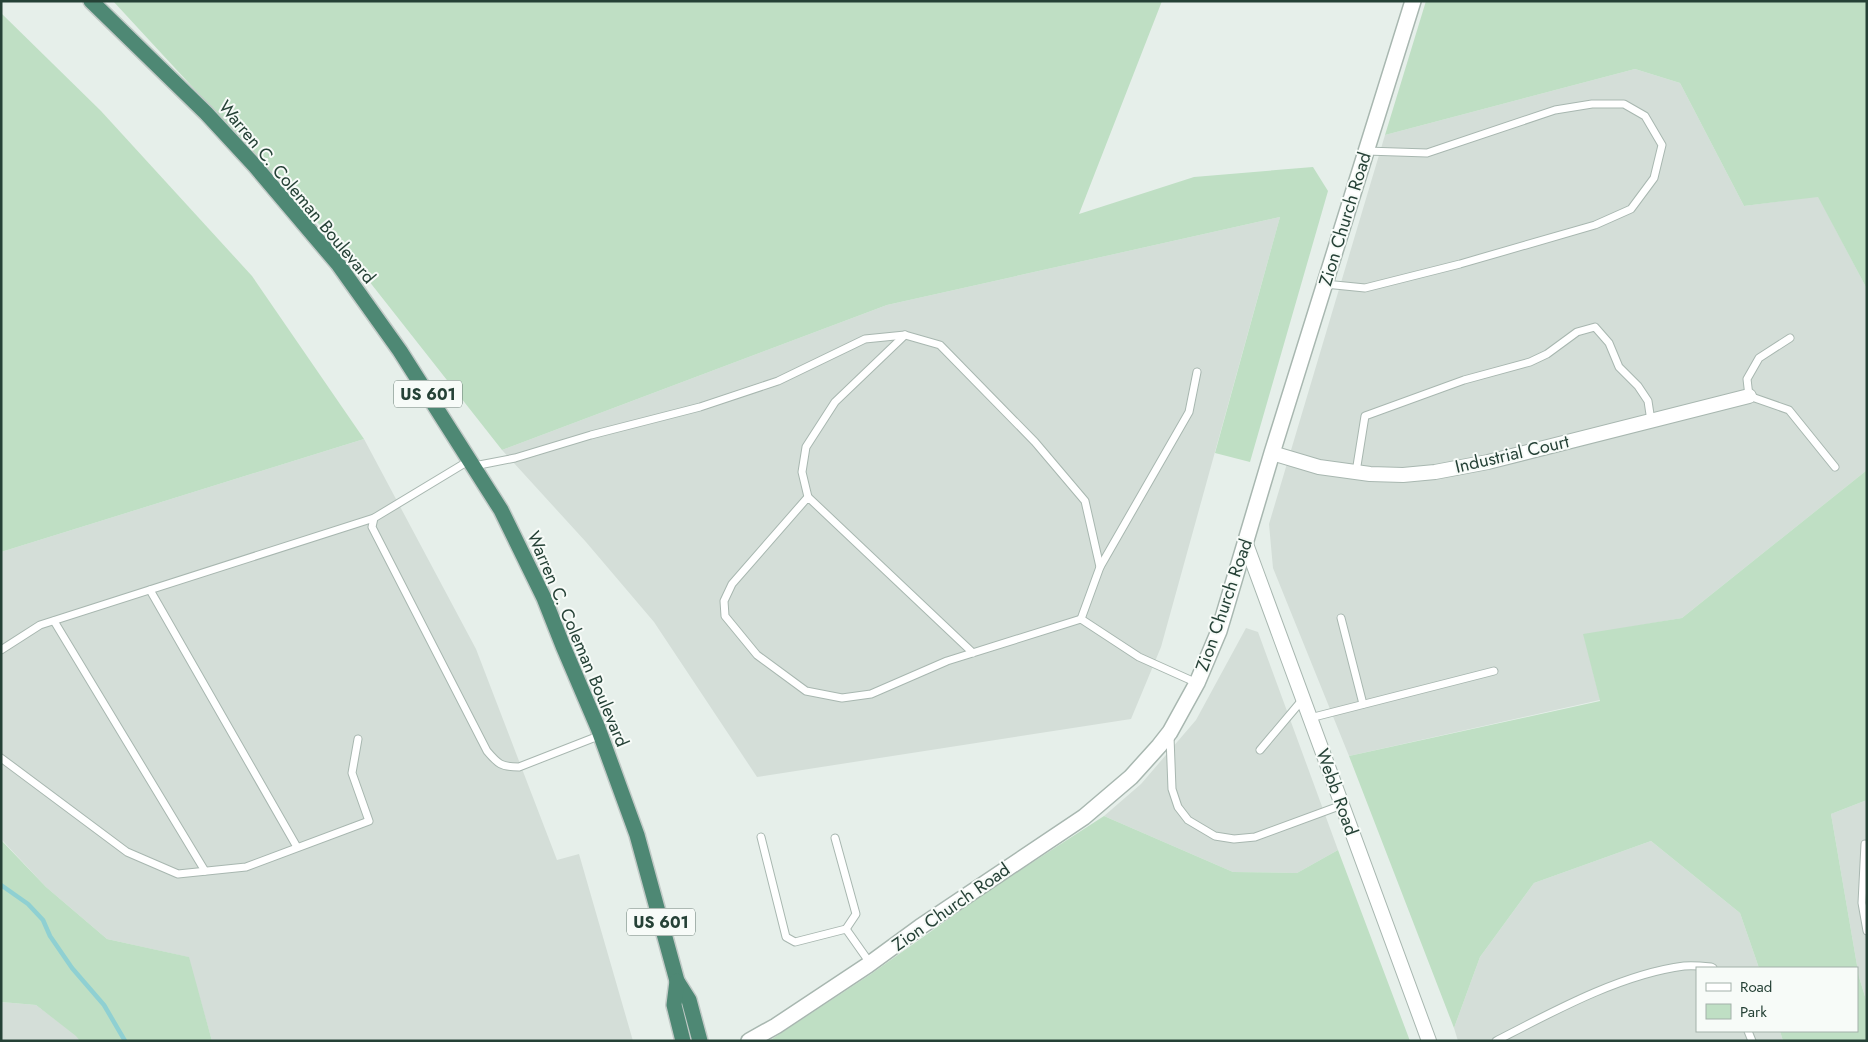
<svg xmlns="http://www.w3.org/2000/svg" width="1868" height="1042" font-family="Jost,sans-serif">
<style>
.built{fill:#d4ded8}
.green{fill:#bfdfc4}
.lines{fill:none;stroke-linecap:round;stroke-linejoin:round}
.stream{stroke:#8fd0d2;stroke-width:4.5}
.service-casing{stroke:#a8b7b0;stroke-width:9}
.minor-casing{stroke:#a8b7b0;stroke-width:16}
.tertiary-casing{stroke:#a8b7b0;stroke-width:18}
.trunk-casing{stroke:#c2cac7;stroke-width:18}
.service{stroke:#fff;stroke-width:7}
.minor{stroke:#fff;stroke-width:14}
.tertiary{stroke:#fff;stroke-width:15}
.trunk{stroke:#4e8874;stroke-width:15}
.labels{text-anchor:middle;stroke-width:4;stroke-linejoin:round;paint-order:stroke}
.shield{fill:#f7fbf8;stroke:#647970;stroke-width:1}
.shield-label{font-size:16px;font-weight:bold;fill:#254136}
.street-label{font-size:18px;fill:#254136;stroke:#f7fbf8}
</style>
<rect width="100%" height="100%" fill="#e6efea"/>
<g class="built">
<polygon points="1635,69 1680,83 1744,206 1818,196 1867,289 1867,470 1682,618 1584,635 1600,700 1349,756 1273,568 1269,524 1385,135"/>
<polygon points="1280,217 1161,647 1131,719 757,777 654,622 586,542 502,450 887,305"/>
<polygon points="364,439 476,649 557,860 579,854 633,1041 212,1041 188,957 107,939 46,887 1,839 1,552"/>
<polygon points="1246,628 1258,632 1338,850 1297,873 1233,872 1104,816 1141,784 1196,720"/>
<polygon points="1867,800 1867,1003 1859,977 1831,814"/>
<polygon points="1651,841 1740,913 1759,968 1697,968 1697,1031 1780,1031 1783,1041 1458,1041 1454,1028 1480,957 1534,883"/>
<polygon points="1,1002 36,1005 77,1036 80,1041 1,1041"/>
</g>
<g class="green">
<polygon points="113,1 1162,1 1079,214 1194,177 1313,167 1328,191 1250,462 1215,453 1280,217 887,305 502,450 354,262"/>
<polygon points="1426,1 1867,1 1867,289 1818,197 1744,206 1680,83 1635,69 1385,135"/>
<polygon points="1,13 101,111 252,276 364,439 1,552"/>
<polygon points="1867,470 1867,800 1831,814 1859,977 1867,1003 1867,1041 1783,1041 1780,1031 1857,1031 1857,968 1759,968 1740,913 1651,841 1534,883 1480,957 1454,1028 1349,756 1600,701 1583,634 1682,618"/>
<polygon points="1104,816 1233,872 1297,873 1338,850 1410,1041 769,1041 871,974 985,893"/>
<polygon points="1,840 46,887 107,939 189,957 212,1041 80,1041 76,1036 36,1005 1,1002"/>
</g>
<g class="lines">
<polyline class="stream" points="1,885 28,904 43,920 50,936 72,968 104,1005 125,1041"/>
<defs>
<g id="service">
<polyline points="1325,284 1365,288 1460,264 1595,225 1631,209 1654,178 1662,145 1645,116 1624,104 1592,104 1555,110 1427,153 1366,151"/>
<polyline points="1790,338 1759,358 1747,379 1749,396 1789,410 1835,467"/>
<path d="M470,460L374,518L372,527L487,751C498,764 501,767 519,767L601,735"/>
<polyline points="474,466 515,458 591,435 700,407 778,381 865,339 905,335 940,345 1035,442 1085,501 1100,567 1081,619"/>
<polyline points="1356,472 1365,416 1464,380 1530,362 1547,354 1577,332 1595,327 1609,343 1619,367 1638,386 1648,401 1651,421"/>
<polyline points="808,497 802,472 806,447 835,402 905,335"/>
<polyline points="1100,567 1189,412 1197,372"/>
<polyline points="150,590 297,847"/>
<polyline points="1341,618 1363,704"/>
<polyline points="54,621 205,871"/>
<polyline points="1,650 40,625 374,518"/>
<polyline points="973,653 808,497 732,584 724,601 725,616 757,655 806,691 842,698 871,694 947,661 1081,619 1139,657 1197,683"/>
<polyline points="1310,718 1494,671"/>
<polyline points="1170,737 1172,789 1178,807 1188,820 1215,836 1234,839 1255,837 1342,805"/>
<polyline points="1260,750 1303,699"/>
<polyline points="1,758 127,852 178,874 246,867 369,821 352,773 358,739"/>
<polyline points="761,837 786,937 795,942 846,929 870,963"/>
<polyline points="835,838 856,914 846,929"/>
<polyline points="1865,844 1862,903 1867,931"/>
<polyline points="1748,1031 1752,1041"/>
<path d="M1496,1041C1552,1012 1621,974 1684,966C1692,965 1702,966 1711,967L1713,968"/>
</g>
<g id="minor">
<polyline points="1272,453 1319,467 1370,474 1403,475 1435,472 1488,462 1749,396"/>
<polyline points="1246,544 1429,1041"/>
</g>
<polyline id="tertiary" points="749,1041 776,1026 868,965 920,927 1084,817 1131,777 1159,746 1170,732 1197,683 1219,631 1272,453 1413,1"/>
<g id="trunk">
<polyline points="91,1 206,113 255,166 338,264 400,351 501,510 544,598 563,646 598,728 637,835 677,981 689,1000 700,1041"/>
<polyline points="677,981 674,1005 683,1041"/>
</g>
</defs>
<use href="#service" class="service-casing"/>
<use href="#minor" class="minor-casing"/>
<use href="#tertiary" class="tertiary-casing"/>
<use href="#trunk" class="trunk-casing"/>
<use href="#service" class="service"/>
<use href="#minor" class="minor"/>
<use href="#tertiary" class="tertiary"/>
<use href="#trunk" class="trunk"/>
</g>
<g class="labels">
<g class="shield">
<rect x="394" y="380.5" width="68" height="27" rx="4"/>
<rect x="627" y="908.5" width="68" height="27" rx="4"/>
</g>
<g class="shield-label">
<text x="428" y="400">US 601</text>
<text x="661" y="928">US 601</text>
</g>
<g class="street-label">
<text transform="translate(297 192) rotate(50)" y="6">Warren C. Coleman Boulevard</text>
<text transform="translate(1345 219) rotate(-73)" y="6">Zion Church Road</text>
<text transform="translate(1512 454) rotate(-13)" y="6">Industrial Court</text>
<text transform="translate(1224 605) rotate(-71)" y="6">Zion Church Road</text>
<text transform="translate(578 639) rotate(67)" y="6">Warren C. Coleman Boulevard</text>
<text transform="translate(1337 792) rotate(70)" y="6">Webb Road</text>
<text transform="translate(951 907) rotate(-35)" y="6">Zion Church Road</text>
</g>
</g>
<rect width="1868" height="1042" fill="none" stroke="#254136" stroke-width="5"/>
<rect x="1696" y="967" width="162" height="65" fill="#f7fbf8" stroke="#a3b1aa"/>
<rect x="1706" y="983" width="25" height="8" fill="#ffffff" stroke="#a3b1aa"/>
<text x="1740" y="992" font-size="15" fill="#254136">Road</text>
<rect x="1706" y="1004" width="25" height="15" fill="#bfdfc4" stroke="#a3b1aa"/>
<text x="1740" y="1017" font-size="15" fill="#254136">Park</text>
</svg>
